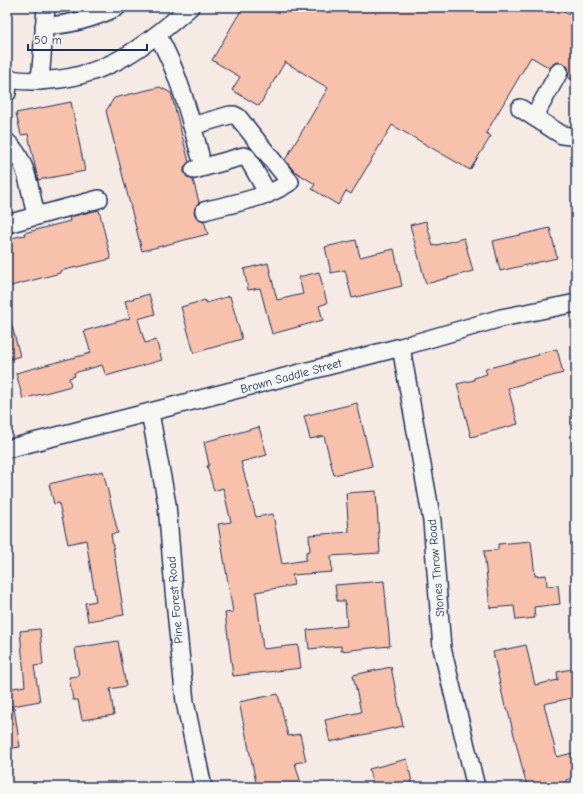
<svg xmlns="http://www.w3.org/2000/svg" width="583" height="794" font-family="'Comic Neue',sans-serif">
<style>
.building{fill:#f8c1ab;stroke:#1b2f5e}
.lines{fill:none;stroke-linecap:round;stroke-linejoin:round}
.minor-casing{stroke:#1b2f5e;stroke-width:20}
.minor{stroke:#f6f6f2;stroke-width:17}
.labels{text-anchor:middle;stroke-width:3;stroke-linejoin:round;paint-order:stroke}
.street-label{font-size:12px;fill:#1b2f5e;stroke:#f6f6f2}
</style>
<rect width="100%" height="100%" fill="#f6ebe4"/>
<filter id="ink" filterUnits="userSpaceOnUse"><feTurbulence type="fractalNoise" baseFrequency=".025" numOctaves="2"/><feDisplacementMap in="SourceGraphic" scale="8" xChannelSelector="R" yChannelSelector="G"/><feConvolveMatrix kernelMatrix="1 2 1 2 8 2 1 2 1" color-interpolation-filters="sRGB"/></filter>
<g filter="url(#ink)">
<g class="building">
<polygon points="243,7 567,7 564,12 576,18 576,82 568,77 569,72 568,67 563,63 558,62 554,63 550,68 531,57 486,133 491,136 470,170 392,125 351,194 346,191 338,205 312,189 315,184 294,171 285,160 328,88 285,62 259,106 232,90 240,77 212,60"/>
<polygon points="160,87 171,93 189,162 184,167 184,172 187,177 193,180 199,202 195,208 194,213 197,218 204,221 208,234 142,251 106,111 114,98"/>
<polygon points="71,102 85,171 38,180 28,134 21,135 16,113"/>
<polygon points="99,210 111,259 60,271 60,273 7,287 7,239 25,235 24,233 70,221 69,217"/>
<polygon points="426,221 433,246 464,238 473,271 426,284 410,225"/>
<polygon points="550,228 557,258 500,271 493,241"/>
<polygon points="356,240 360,257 394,249 402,286 352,298 345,270 331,273 325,247"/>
<polygon points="268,263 277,300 303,294 299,277 319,272 327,303 319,306 323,320 272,334 260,288 248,290 244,269"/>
<polygon points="149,294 155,314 138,319 145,343 156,340 162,360 106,376 102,365 74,373 75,376 69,378 71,386 23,399 16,373 91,353 84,331 130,318 125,301"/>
<polygon points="230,296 242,339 194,353 181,307 205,300 206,303"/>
<polygon points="11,322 20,356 7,360 7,323"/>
<polygon points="557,349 563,373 508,388 518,424 471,437 457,384 474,380 474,378 487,374 485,369 539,355 538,354"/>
<polygon points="357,403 372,466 334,475 324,436 310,439 304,416"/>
<polygon points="259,427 267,455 241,462 256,517 273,514 282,564 306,560 306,552 310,551 309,535 349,532 346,493 376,491 380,553 331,556 332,572 292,575 294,585 256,592 263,649 298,645 301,668 233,676 225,613 233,612 218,524 231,522 223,488 214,491 207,466 209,465 204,442"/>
<polygon points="103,471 118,533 111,534 124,615 88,621 85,603 96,601 86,540 68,544 59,503 54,504 49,484"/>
<polygon points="531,541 535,576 546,575 547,586 558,585 560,604 534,607 535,618 516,620 514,606 490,608 484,551 498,550 498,544"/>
<polygon points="384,581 390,646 341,651 341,646 309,649 307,630 347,626 345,601 337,601 335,585"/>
<polygon points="40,629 43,665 34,666 40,701 7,707 7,689 25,686 20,631"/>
<polygon points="118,641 126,686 110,689 114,715 82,720 78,700 73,700 69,677 79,676 75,648"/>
<polygon points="526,645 535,685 558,680 557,672 576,668 576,697 544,704 557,757 576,752 576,777 566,780 568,787 527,787 507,707 505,707 493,652"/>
<polygon points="391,667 403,726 330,742 325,720 361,712 353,675"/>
<polygon points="278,694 288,736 300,734 306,761 295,763 302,787 257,787 239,702"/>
<polygon points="14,708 20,747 7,749 7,709"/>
<polygon points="407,759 413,787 373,787 369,769"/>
</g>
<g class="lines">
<defs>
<g id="minor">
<path d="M44,26C71,25 93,19 117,7"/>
<path d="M158,36C179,73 189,114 200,155"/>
<path d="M7,78C21,82 36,81 50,80C108,76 148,44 190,7"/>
<polyline points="40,81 46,7"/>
<polyline points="7,93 9,79"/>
<polyline points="520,108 562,135 570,136 576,135"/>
<polyline points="534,117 559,72"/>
<path d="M192,126L230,115H234L238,117L290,182C265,199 233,203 204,211"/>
<path d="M7,142C27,159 30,191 36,216"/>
<polyline points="194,170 244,156 247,157 268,194"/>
<polyline points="7,224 99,199"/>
<polyline points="401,347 432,521 442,648 476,787"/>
<polyline points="150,413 167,504 174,591 185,702 203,787"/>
<polyline points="7,449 401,347 501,318 576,303"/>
</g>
</defs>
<use href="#minor" class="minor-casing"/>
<use href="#minor" class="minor"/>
</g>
</g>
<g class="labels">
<g class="street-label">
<text transform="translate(291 376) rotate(-15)" y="4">Brown Saddle Street</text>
<text transform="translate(436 568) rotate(-95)" y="4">Stones Throw Road</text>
<text transform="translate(175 600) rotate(-95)" y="4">Pine Forest Road</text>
</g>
</g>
<rect width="583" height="794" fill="none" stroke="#f6f6f2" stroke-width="24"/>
<rect x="12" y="12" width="559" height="770" fill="none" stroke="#1b2f5e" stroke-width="1.5" filter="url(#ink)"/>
<path d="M28 44v6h119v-6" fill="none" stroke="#1b2f5e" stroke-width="2"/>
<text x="34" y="44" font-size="12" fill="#1b2f5e" stroke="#f6f6f2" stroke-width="3" paint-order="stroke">50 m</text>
</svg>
